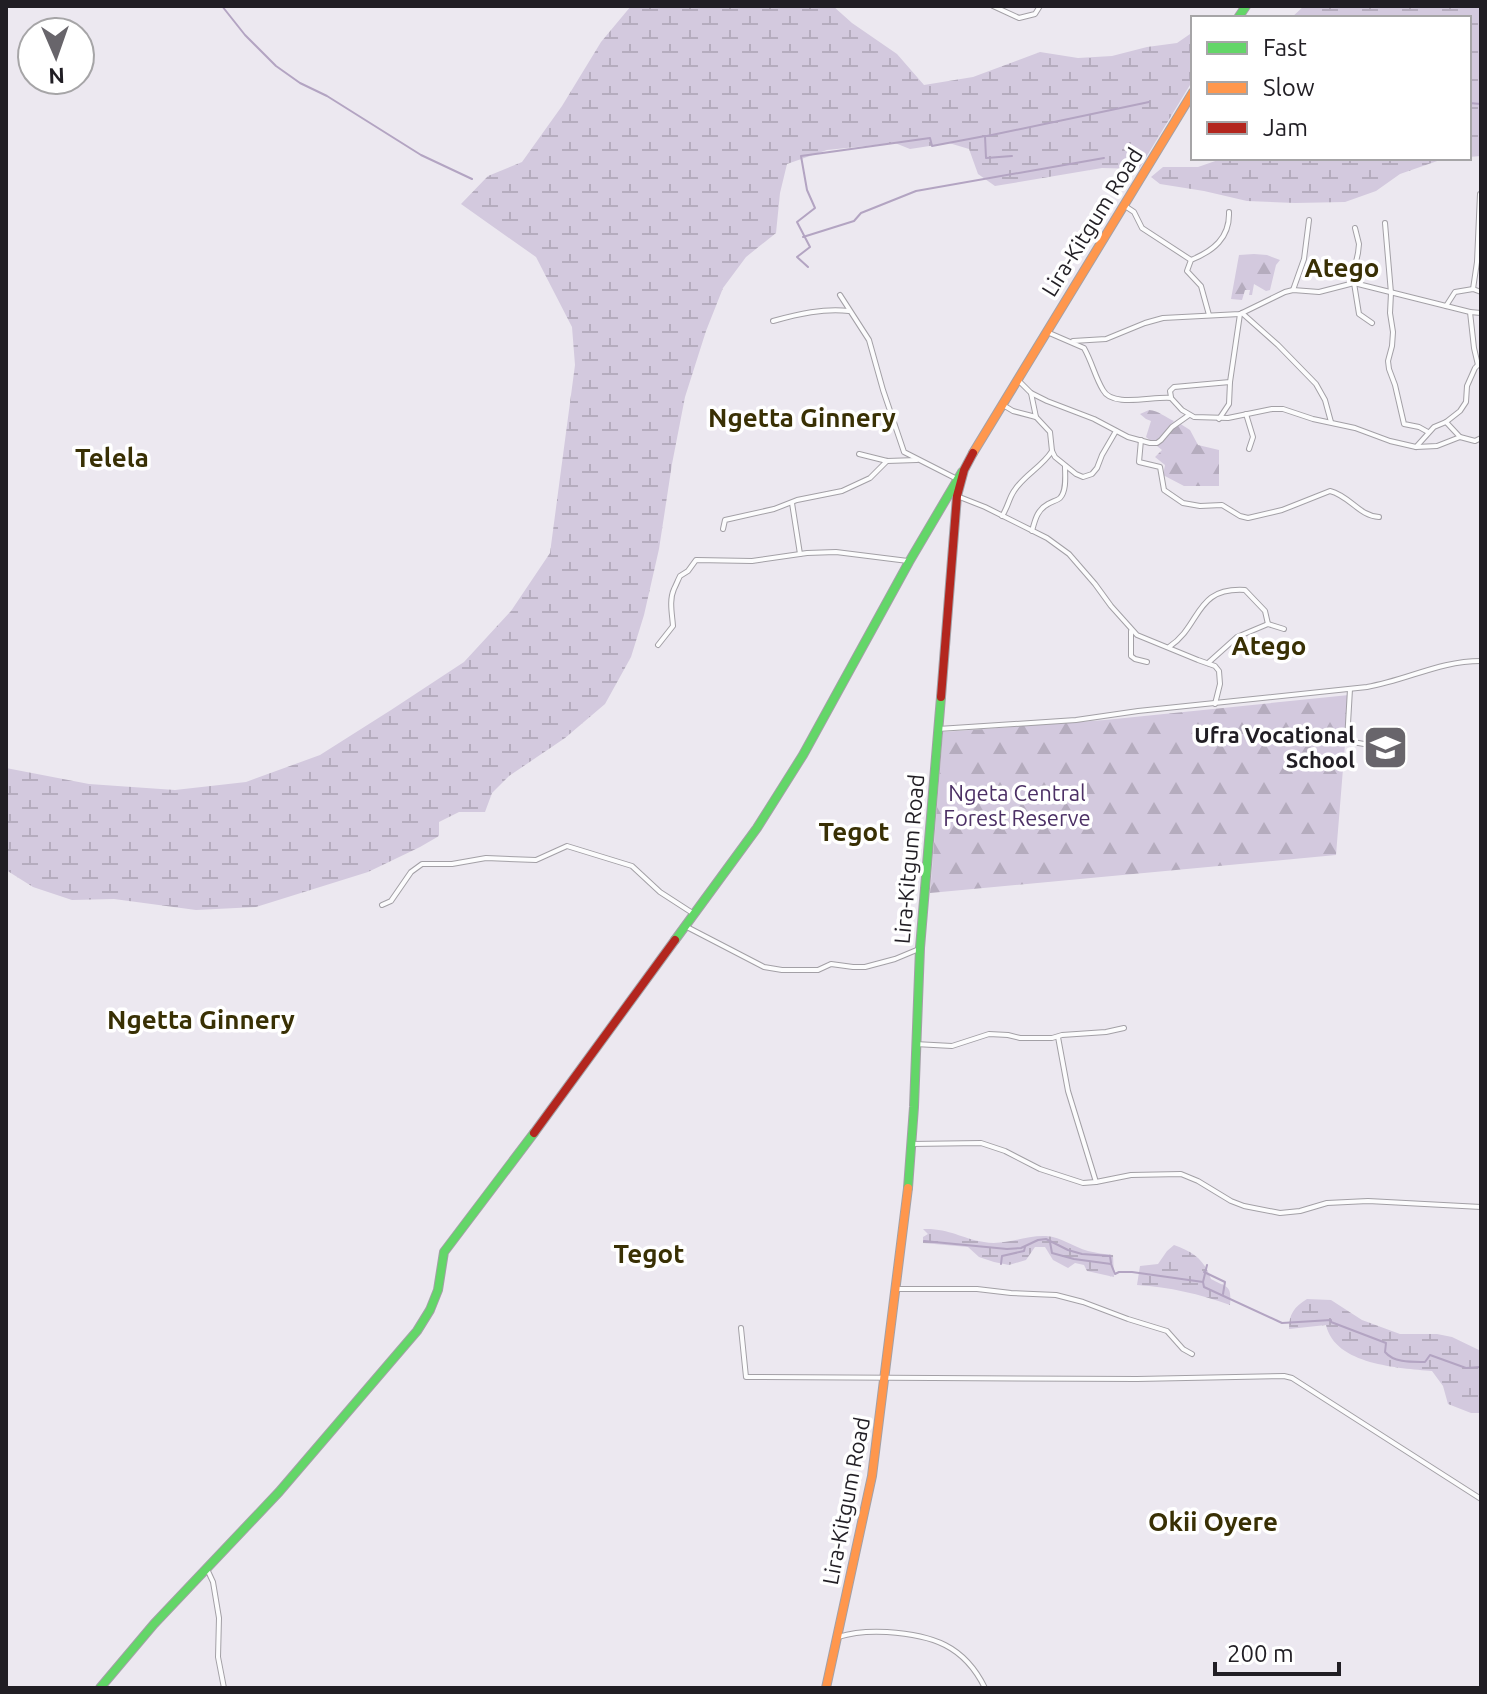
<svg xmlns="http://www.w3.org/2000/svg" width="1487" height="1694" font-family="Ubuntu,sans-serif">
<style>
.forest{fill:url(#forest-firs)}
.wetland{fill:url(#wetland-marsh)}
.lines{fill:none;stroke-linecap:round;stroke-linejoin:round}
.stream{stroke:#b3a4c2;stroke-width:2}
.street-casing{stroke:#a3a0a6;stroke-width:6}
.fast-casing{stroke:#a3a0a6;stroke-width:10}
.slow-casing{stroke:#a3a0a6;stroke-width:10}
.jam-casing{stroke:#a3a0a6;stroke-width:10}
.street{stroke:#fcfcfd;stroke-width:4}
.fast{stroke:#63d668;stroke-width:8}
.slow{stroke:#ff974d;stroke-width:8}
.jam{stroke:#b3261e;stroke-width:8}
.labels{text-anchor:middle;stroke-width:7;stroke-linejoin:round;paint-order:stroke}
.street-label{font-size:22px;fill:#211e24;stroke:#fff}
.poi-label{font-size:22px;font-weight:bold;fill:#211e24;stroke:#fff;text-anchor:end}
.park-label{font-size:22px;fill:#4c3065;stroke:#fff}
.quarter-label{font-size:26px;font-weight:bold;fill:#393004;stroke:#fff}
</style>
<defs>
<pattern id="forest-firs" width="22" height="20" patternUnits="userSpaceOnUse" patternTransform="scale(2)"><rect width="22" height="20" fill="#d3c9de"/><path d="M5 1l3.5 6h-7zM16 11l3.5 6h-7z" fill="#b5acbe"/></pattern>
<pattern id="wetland-marsh" width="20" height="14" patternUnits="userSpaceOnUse" patternTransform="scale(2)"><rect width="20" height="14" fill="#d3c9de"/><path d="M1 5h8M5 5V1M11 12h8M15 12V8" fill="none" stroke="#b5acbe"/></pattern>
</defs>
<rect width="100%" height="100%" fill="#ece8f0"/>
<g class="forest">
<polygon points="1254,254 1267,255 1280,260 1276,265 1270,290 1266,291 1254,284 1252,295 1249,295 1250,290 1245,290 1242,300 1231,299 1239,255"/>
<path d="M1149,410C1159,411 1165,417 1174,421L1167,429L1171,431L1179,423L1190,430L1198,445L1219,450V486H1184L1163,475L1165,465L1155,457L1162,450L1146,437L1151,421L1146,419L1140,414Z"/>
<polygon points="1349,695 1336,855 930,893 943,732 1105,720"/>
</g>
<g class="wetland">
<polygon points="631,6 833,6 852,23 897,54 924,85 973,77 1040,52 1078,58 1112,56 1147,47 1177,43 1193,32 1193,80 1139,169 1102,168 995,186 978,174 969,149 949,143 910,149 895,143 827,150 787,164 780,193 776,233 746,257 723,288 706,331 685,397 672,464 659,549 644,615 631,657 605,704 565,738 509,776 492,793 485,812 459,812 439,822 439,836 420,847 368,872 256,907 196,910 114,899 72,900 33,887 6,870 6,768 89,784 175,790 246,782 320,755 391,710 464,662 511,611 550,553 575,365 572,327 536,257 461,204 488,176 522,162 562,106 601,42"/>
<polygon points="1304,6 1481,6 1481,156 1469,157 1469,18 1291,18"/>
<polygon points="1224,158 1452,158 1443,159 1400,174 1376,191 1345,202 1295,203 1247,201 1204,191 1160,184 1151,177 1163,167 1198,167"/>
<path d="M923,1229C949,1228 960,1238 984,1242C1005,1246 1025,1235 1046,1236C1062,1237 1073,1247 1088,1251C1096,1253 1104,1254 1113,1255L1114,1277L1087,1271L1084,1265L1075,1263L1068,1268L1053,1260L1045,1247H1035L1026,1260L1009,1265L994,1262L979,1257L968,1247L923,1243V1237L928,1234Z"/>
<path d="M1174,1245C1193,1252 1204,1259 1211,1279C1227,1288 1232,1284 1230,1305C1199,1294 1170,1287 1137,1285L1140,1266L1158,1264L1167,1251Z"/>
<path d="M1307,1299L1331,1300L1362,1320L1400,1334H1437L1452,1337L1481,1351V1413H1471L1448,1404L1443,1386L1432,1371C1399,1368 1335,1365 1326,1325L1289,1329C1289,1314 1294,1307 1307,1299Z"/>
</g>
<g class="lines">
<g class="stream">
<polyline points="222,6 245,35 276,66 300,83 327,96 421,155 472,179"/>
<polyline points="1469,103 1481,104"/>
<polyline points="987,136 1149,102"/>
<polyline points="803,237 854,221 861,213 916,191 1104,158"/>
<polyline points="808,267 797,257 810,247 797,222 815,208 807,190 801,156 930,138 932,146 985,136 986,158 1012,156"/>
<polyline points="924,1241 1007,1249 1021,1248 1038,1240 1046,1239 1068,1250 1082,1254 1110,1256 1111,1263"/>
<path d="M1050,1242L1052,1253L1074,1259L1111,1264L1115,1274L1119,1272H1132L1203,1282L1204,1287L1282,1323L1331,1320V1322L1386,1343L1385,1352C1394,1363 1412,1362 1425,1362L1430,1355L1466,1368L1481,1367"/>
<polyline points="1001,1264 1002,1256 1024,1251 1025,1247"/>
<polyline points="1204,1272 1225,1282 1223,1294"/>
<polyline points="1203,1282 1207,1265"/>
</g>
<defs>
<g id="street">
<polyline points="993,6 1019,18 1035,14 1040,6"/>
<polyline points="1125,206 1134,212 1142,228 1191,260"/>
<polyline points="1385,223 1391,293 1390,313 1393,332 1392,346 1388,361 1389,369 1395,385 1404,424 1419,427 1428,432"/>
<polyline points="1355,228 1359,244 1358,253 1354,271 1354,283 1359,314 1372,323"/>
<polyline points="1473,289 1477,262 1480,194"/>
<polyline points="1293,290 1304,259 1309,220"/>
<polyline points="840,295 869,340 883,390 904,452 957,479"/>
<polyline points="1446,306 1455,292 1473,289 1481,292"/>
<polyline points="1470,312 1481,313"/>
<polyline points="1242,313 1278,345 1316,384 1325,400 1331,422"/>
<path d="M1209,315L1201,286L1187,271L1191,260C1213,251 1230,238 1229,212"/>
<path d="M773,321C798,314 824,308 849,311"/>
<path d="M1047,332L1084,348C1092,362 1095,377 1103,390C1112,408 1153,396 1171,398L1182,410L1194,417L1228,418L1272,409H1283L1313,419L1355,428L1390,441L1416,447L1437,446L1460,437L1475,441L1481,438"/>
<polyline points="1073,341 1106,339 1145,323 1163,318 1240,314 1285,292 1293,290 1319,292 1354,283 1470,312 1474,348 1478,365"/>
<polyline points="1018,380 1031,393 1047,401 1094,419 1128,437 1150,443 1157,443 1161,440 1172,427 1189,415"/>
<polyline points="1031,393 1036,417 1050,432 1052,451 1055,457 1076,474 1083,477 1092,474 1097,468 1102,455 1116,431"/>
<polyline points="1171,397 1170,391 1174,387 1230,382 1240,314"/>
<polyline points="1003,405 1013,411 1036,417"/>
<polyline points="1246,414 1253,437 1249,449"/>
<polyline points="1219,419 1229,404 1230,382"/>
<polyline points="1446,422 1460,437"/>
<path d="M1141,440L1139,462L1160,467L1164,490L1183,503L1200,506L1222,505L1240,516L1248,518L1282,510L1330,491C1350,496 1359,516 1379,517"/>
<polyline points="1416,447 1434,427 1446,422 1460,411 1466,402 1467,386 1475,368 1481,362"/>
<polyline points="859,454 887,461 917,460"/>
<polyline points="957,496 985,507 1047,538 1069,554 1095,584 1111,606 1137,635 1198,660 1215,666 1219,671 1220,684 1215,704"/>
<polyline points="792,503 800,554"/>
<path d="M1002,516C1008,507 1009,498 1014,491C1024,475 1042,467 1052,451"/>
<polyline points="723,529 725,520 774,509 797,500 842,491 870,478 887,461"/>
<path d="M1032,531C1035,520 1037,510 1048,504C1051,502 1058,500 1060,498C1067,491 1065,475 1065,466"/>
<polyline points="1131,631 1131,656 1135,659 1147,662"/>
<path d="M658,645L673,626C672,613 669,600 674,589C676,585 678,580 680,576L688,571L696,560L752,561L807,553L836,552L908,561"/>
<path d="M1169,647C1202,625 1194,587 1245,590L1265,611L1268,624"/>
<polyline points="1208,663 1237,637 1268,624 1284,629"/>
<polyline points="1350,689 1347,741 1364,744 1385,743"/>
<path d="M938,729L1076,720L1138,711L1367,687C1408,680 1439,661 1481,661"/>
<polyline points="382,905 391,901 411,872 422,864 452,864 486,858 536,860 567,846 632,866 660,892 694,914"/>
<polyline points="685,926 764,967 782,970 818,970 831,964 853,967 865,967 895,959 919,949"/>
<polyline points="1058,1037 1068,1091 1096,1182"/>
<polyline points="915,1044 952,1046 989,1034 1008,1035 1020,1038 1052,1038 1062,1035 1106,1032 1124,1028"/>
<polyline points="911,1144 981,1143 1005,1151 1040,1169 1083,1183 1096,1182 1131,1175 1181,1174 1198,1181 1231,1201 1244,1206 1280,1213 1300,1211 1327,1203 1368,1201 1481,1207"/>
<polyline points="896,1289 977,1289 1011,1293 1056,1295 1083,1302 1128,1319 1167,1331 1183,1349 1192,1354"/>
<polyline points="741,1328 746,1377 1137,1379 1284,1376 1292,1378 1481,1499"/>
<polyline points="207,1569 213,1582 219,1618 218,1657 224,1688"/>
<path d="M838,1637C854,1632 870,1631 887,1632C932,1635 964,1645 985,1688"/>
</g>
<g id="fast">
<polyline points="1238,18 1246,6"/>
<polyline points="675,940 757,828 803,755 909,562 962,472"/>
<polyline points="908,1188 914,1107 920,948 941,697"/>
<polyline points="100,1688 154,1624 279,1492 417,1331 430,1310 438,1290 444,1252 534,1133"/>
</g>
<g id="slow">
<polyline points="973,453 1193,92"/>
<polyline points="826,1688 872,1476 908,1188"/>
</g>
<g id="jam">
<polyline points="941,697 957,496 964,470 973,453"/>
<polyline points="534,1133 675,940"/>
</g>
</defs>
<use href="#street" class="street-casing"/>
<use href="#fast" class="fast-casing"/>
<use href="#slow" class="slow-casing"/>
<use href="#jam" class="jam-casing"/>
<use href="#street" class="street"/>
<use href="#fast" class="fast"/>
<use href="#slow" class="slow"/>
<use href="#jam" class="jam"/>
</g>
<defs>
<symbol id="school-square" viewBox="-11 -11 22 22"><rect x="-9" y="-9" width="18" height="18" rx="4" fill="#68656b" stroke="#fff"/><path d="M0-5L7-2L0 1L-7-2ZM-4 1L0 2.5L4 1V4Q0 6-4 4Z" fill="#fff"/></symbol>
</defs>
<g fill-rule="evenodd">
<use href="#school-square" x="1360" y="722" width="51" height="51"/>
</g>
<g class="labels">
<g class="street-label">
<text transform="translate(1092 222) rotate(-58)" y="8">Lira-Kitgum Road</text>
<text transform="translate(909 859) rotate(-85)" y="8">Lira-Kitgum Road</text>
<text transform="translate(846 1501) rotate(-79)" y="8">Lira-Kitgum Road</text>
</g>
<g class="poi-label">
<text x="1355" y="743">Ufra Vocational<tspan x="1355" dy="25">School</tspan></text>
</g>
<g class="park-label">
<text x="1017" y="801">Ngeta Central<tspan x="1017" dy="25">Forest Reserve</tspan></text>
</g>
<g class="quarter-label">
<text x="1342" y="277">Atego</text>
<text x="802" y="427">Ngetta Ginnery</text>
<text x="112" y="467">Telela</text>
<text x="1269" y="655">Atego</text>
<text x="854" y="841">Tegot</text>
<text x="201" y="1029">Ngetta Ginnery</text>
<text x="649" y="1263">Tegot</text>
<text x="1213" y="1531">Okii Oyere</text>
</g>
</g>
<rect width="1487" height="1694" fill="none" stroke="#211e24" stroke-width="16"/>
<rect x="1191" y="16" width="280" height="144" fill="#ffffff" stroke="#a6a5a7" stroke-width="2"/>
<rect x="1207" y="42" width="40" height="12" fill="#63d668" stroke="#a6a5a7" stroke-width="2"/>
<text x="1263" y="56" font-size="24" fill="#211e24">Fast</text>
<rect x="1207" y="82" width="40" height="12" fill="#ff974d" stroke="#a6a5a7" stroke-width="2"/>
<text x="1263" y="96" font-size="24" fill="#211e24">Slow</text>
<rect x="1207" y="122" width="40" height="12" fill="#b3261e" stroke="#a6a5a7" stroke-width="2"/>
<text x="1263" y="136" font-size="24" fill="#211e24">Jam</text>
<g transform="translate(56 56) rotate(178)"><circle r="38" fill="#ffffff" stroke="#a6a5a7" stroke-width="2"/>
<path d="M0-6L14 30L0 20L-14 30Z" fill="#68656b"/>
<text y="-12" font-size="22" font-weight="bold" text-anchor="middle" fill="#211e24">N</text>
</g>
<path d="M1215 1662v12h124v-12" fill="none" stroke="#211e24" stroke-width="4"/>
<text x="1227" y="1662" font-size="24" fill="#211e24" stroke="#ffffff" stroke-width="6" paint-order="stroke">200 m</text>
</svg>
